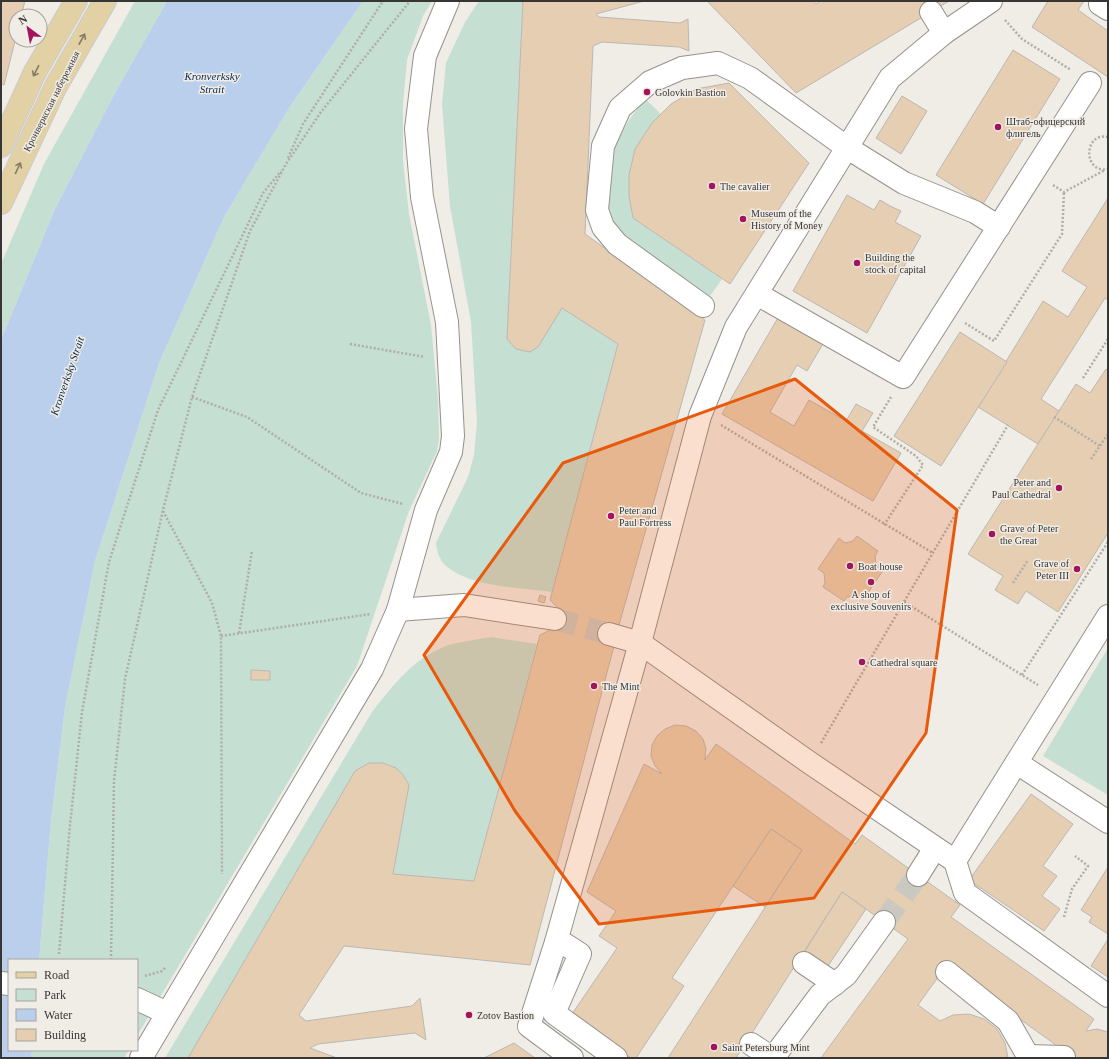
<svg xmlns="http://www.w3.org/2000/svg" width="1109" height="1059" font-family="'Times New Roman',serif">
<style>
.green{fill:#c6dfd3}
.water{fill:#bacfeb}
.building{fill:#e5ceb2;stroke:#bcb7b2}
.lines{fill:none;stroke-linecap:round;stroke-linejoin:round}
.minor-tunnel{stroke:#cbc8c2;stroke-width:22;stroke-dasharray:22 11;stroke-linecap:butt}
.minor-casing{stroke:#96928d;stroke-width:24}
.major-casing{stroke:#cbcbca;stroke-width:24}
.path{stroke:#b0ada8;stroke-width:2.5;stroke-dasharray:2 2;stroke-linecap:butt}
.minor{stroke:#fff;stroke-width:22}
.major{stroke:#e1d1a4;stroke-width:22}
.oneway{stroke:#847c66}
.marked{fill:#e8590c;fill-opacity:0.2;stroke:#e8590c;stroke-width:3;stroke-linejoin:round}
.poi-dot{fill:#a2145b;stroke:#f0ece6;stroke-width:1.5}
.labels{text-anchor:middle;stroke-width:3;stroke-linejoin:round;paint-order:stroke}
.poi-label{font-size:10px;fill:#383634;stroke:#f0ece6;text-anchor:start}
.street-label{font-size:10px;fill:#383634;stroke:#f0ece6}
.water-label{font-size:11px;font-style:italic;fill:#0a2a4e;stroke:#f0ece6}
</style>
<rect width="100%" height="100%" fill="#f0ece6"/>
<g class="green">
<polygon points="135,1 167,1 115,93 55,209 1,340 1,264 44,164"/>
<polygon points="363,1 432,1 423,16 407,60 403,104 403,161 409,214 431,325 438,399 439,440 437,451 409,511 357,666 137,1036 137,960 39,960 51,820 65,707 95,561 159,363 224,217 289,108"/>
<path d="M479,1H523L507,339L516,349L530,352L538,347L562,308L618,344L552,592C522,588 468,587 445,565C439,559 437,551 436,543L468,477L474,455L477,422L471,322L450,206L442,104L446,63L465,22Z"/>
<path d="M645,99L661,114C630,145 626,176 633,218L722,279L710,296L626,238L615,225L608,208V180L616,144L629,120Z"/>
<path d="M491,637L537,644L474,881L393,874L409,785C395,760 379,758 355,771L188,1058H165L372,712C395,683 416,655 452,644C465,641 479,639 491,637Z"/>
<polygon points="1108,648 1108,795 1043,756"/>
<polygon points="32,1050 129,1050 124,1058 31,1058"/>
</g>
<polygon class="water" points="167,1 363,1 289,108 224,217 159,363 95,561 65,707 51,820 39,960 9,960 9,1050 32,1050 31,1058 1,1058 1,340 55,209 115,93"/>
<g class="building">
<polygon points="1,1 25,1 21,16 16,16 16,37 4,85 1,84"/>
<polygon points="523,1 644,1 596,14 599,17 680,23 688,19 689,51 679,47 602,42 593,46 585,234 705,320 619,625 612,624 614,646 530,965 344,946 299,1015 306,1021 412,1006 420,998 426,1040 415,1033 318,1044 310,1048 337,1058 188,1058 355,771 369,763 383,763 396,768 403,775 409,785 393,874 474,881 540,635 550,630 555,619 557,607 550,600 618,344 562,308 538,347 530,352 516,349 507,339"/>
<polygon points="707,1 813,1 816,4 820,1 949,1 796,93"/>
<polygon points="1048,1 1084,1 1078,10 1108,31 1108,77 1032,27"/>
<polygon points="1013,50 1060,79 983,204 936,175"/>
<polygon points="729,83 809,163 730,284 633,218 629,196 629,175 635,149 652,123 671,104 696,89"/>
<polygon points="902,96 927,111 901,154 876,138"/>
<polygon points="847,195 874,210 880,200 890,206 901,211 895,222 921,236 867,333 793,291"/>
<polygon points="1108,198 1108,300 1105,298 1041,399 1059,411 1038,444 978,407 1043,301 1068,317 1087,287 1062,271"/>
<polygon points="779,316 824,342 807,371 797,365 770,412 794,426 809,400 846,421 856,404 873,413 862,431 901,453 873,501 722,414"/>
<polygon points="960,332 1007,362 941,466 894,436"/>
<polygon points="1106,369 1108,371 1108,533 1058,612 1026,591 1018,604 995,590 1003,576 968,554 1076,384 1090,393"/>
<polygon points="857,536 878,551 875,556 876,563 884,569 863,600 857,596 847,597 844,601 823,587 825,583 824,573 818,569 839,538 845,543 853,541"/>
<polygon points="540,595 546,597 544,603 538,601"/>
<polygon points="251,670 270,671 270,680 251,680"/>
<polygon points="675,725 686,726 696,731 703,739 706,749 705,760 716,744 855,844 862,835 960,905 951,917 1094,1019 1086,1031 1097,1029 1108,1032 1108,1058 1067,1058 1067,1053 946,966 918,1005 940,1021 953,1015 969,1014 984,1019 997,1029 1005,1043 1008,1058 821,1058 908,939 842,892 736,1058 668,1058 802,850 771,829 672,978 684,986 636,1058 631,1058 570,1017 617,948 599,936 616,911 587,892 644,764 662,774 655,766 651,756 652,745 657,736 665,729"/>
<polygon points="1031,794 1073,824 1043,866 1057,876 1042,896 1060,909 1044,931 969,880"/>
<polygon points="771,829 802,850 765,907 733,886"/>
<polygon points="1108,867 1108,934 1089,922 1092,917 1081,910"/>
<polygon points="842,892 866,909 826,969 803,954"/>
<polygon points="1108,939 1108,977 1091,966"/>
<polygon points="514,1043 535,1058 484,1058"/>
</g>
<g class="lines">
<g class="minor-tunnel">
<polyline points="555,619 609,634"/>
<polyline points="884,922 918,875"/>
</g>
<defs>
<g id="minor">
<polyline points="1100,4 1108,9"/>
<polyline points="931,12 944,33"/>
<polyline points="757,294 903,377 1090,83"/>
<polyline points="703,306 617,244 603,227 597,210 603,146 620,108 650,82 682,68 718,63 750,78 846,147 904,183 975,212 999,227"/>
<polyline points="398,610 464,605 555,619"/>
<polyline points="609,634 640,643 810,763 955,861 965,893 1108,996"/>
<polyline points="1017,763 1108,822"/>
<polyline points="955,861 1108,616"/>
<polyline points="918,875 935,848"/>
<polyline points="556,942 566,945 580,954 554,1013 616,1058"/>
<polyline points="804,963 835,984"/>
<polyline points="947,972 1008,1021 1028,1056"/>
<polyline points="1,983 9,984"/>
<polyline points="137,999 167,1013"/>
<polyline points="751,1044 772,1058"/>
<polyline points="141,1058 372,669 398,610 426,510 451,452 453,436 447,322 422,197 416,129 425,56 448,1"/>
<polyline points="572,1058 529,1026 556,942 640,643 700,416 736,327 890,78 944,33 991,1"/>
<polyline points="773,1058 820,995 846,975 884,922"/>
<polyline points="1027,1058 1028,1056 1064,1057"/>
</g>
<g id="major">
<polyline points="1,146 35,72 76,1"/>
<polyline points="1,203 56,86 105,1"/>
</g>
</defs>
<use href="#minor" class="minor-casing"/>
<use href="#major" class="major-casing"/>
<g class="path">
<polyline points="1005,20 1022,39 1071,70"/>
<path d="M1108,137C1083,132 1083,174 1108,169"/>
<polyline points="288,158 303,124 383,1"/>
<polyline points="1053,185 1064,192 1105,170"/>
<polyline points="965,323 994,341 1062,234 1064,192"/>
<polyline points="350,344 425,357"/>
<polyline points="1083,378 1108,339"/>
<polyline points="192,397 247,417 361,493 403,504"/>
<polyline points="1054,417 1100,446"/>
<polyline points="721,425 933,553"/>
<polyline points="1091,459 1108,434"/>
<polyline points="163,511 212,603 221,636 222,874"/>
<polyline points="884,525 923,465 916,456 873,427 891,397"/>
<polyline points="1013,583 1028,560"/>
<polyline points="904,602 1038,685"/>
<polyline points="239,633 252,551"/>
<polyline points="221,636 371,614"/>
<polyline points="1022,675 1108,542"/>
<polyline points="821,743 1008,425"/>
<polyline points="1064,917 1072,889 1088,866 1075,856"/>
<polyline points="59,954 70,825 82,712 109,562 158,410 263,193 281,171"/>
<polyline points="111,960 114,781 125,679 163,510 192,397 250,231 286,164 321,112 410,1"/>
<polyline points="145,976 162,971 166,967"/>
</g>
<use href="#minor" class="minor"/>
<use href="#major" class="major"/>
</g>
<defs><path id="oneway-shaft" d="M-6 0H5M1.5-3L5.5 0L1.5 3" fill="none" stroke-width="1.6" stroke-linecap="round" stroke-linejoin="round"/></defs>
<g class="oneway">
<use href="#oneway-shaft" transform="translate(82 39) rotate(-61)"/>
<use href="#oneway-shaft" transform="translate(36 71) rotate(117)"/>
<use href="#oneway-shaft" transform="translate(18 168) rotate(-65)"/>
</g>
<path class="marked" d="M795,379L957,510L926,733L814,898L599,924L515,811L424,655L563,463Z"/>
<g class="poi-dot">
<circle cx="647" cy="92" r="4"/>
<circle cx="998" cy="127" r="4"/>
<circle cx="712" cy="186" r="4"/>
<circle cx="743" cy="219" r="4"/>
<circle cx="857" cy="263" r="4"/>
<circle cx="1059" cy="488" r="4"/>
<circle cx="611" cy="516" r="4"/>
<circle cx="992" cy="534" r="4"/>
<circle cx="850" cy="566" r="4"/>
<circle cx="1077" cy="569" r="4"/>
<circle cx="871" cy="582" r="4"/>
<circle cx="862" cy="662" r="4"/>
<circle cx="594" cy="686" r="4"/>
<circle cx="469" cy="1015" r="4"/>
<circle cx="714" cy="1047" r="4"/>
</g>
<g class="labels">
<g class="poi-label">
<text x="655" y="96">Golovkin Bastion</text>
<text x="1006" y="125">Штаб-офицерский<tspan x="1006" dy="12">флигель</tspan></text>
<text x="720" y="190">The cavalier</text>
<text x="751" y="217">Museum of the<tspan x="751" dy="12">History of Money</tspan></text>
<text x="865" y="261">Building the<tspan x="865" dy="12">stock of capital</tspan></text>
<text x="1051" y="486" text-anchor="end">Peter and<tspan x="1051" dy="12">Paul Cathedral</tspan></text>
<text x="619" y="514">Peter and<tspan x="619" dy="12">Paul Fortress</tspan></text>
<text x="1000" y="532">Grave of Peter<tspan x="1000" dy="12">the Great</tspan></text>
<text x="1069" y="567" text-anchor="end">Grave of<tspan x="1069" dy="12">Peter III</tspan></text>
<text x="858" y="570">Boat house</text>
<text x="871" y="598" text-anchor="middle">A shop of<tspan x="871" dy="12">exclusive Souvenirs</tspan></text>
<text x="870" y="666">Cathedral square</text>
<text x="602" y="690">The Mint</text>
<text x="477" y="1019">Zotov Bastion</text>
<text x="722" y="1051">Saint Petersburg Mint</text>
</g>
<g class="street-label">
<text transform="translate(51 101) rotate(-63)" y="4">Кронверкская набережная</text>
</g>
<g class="water-label">
<text x="212" y="80">Kronverksky<tspan x="212" dy="13">Strait</tspan></text>
<text transform="translate(67 376) rotate(-71)" y="4">Kronverksky Strait</text>
</g>
</g>
<rect width="1109" height="1059" fill="none" stroke="#383634" stroke-width="4"/>
<rect x="8" y="959" width="130" height="92" fill="#f0ece6" stroke="#a6a39f"/>
<rect x="16" y="972" width="20" height="6" fill="#e1d1a4" stroke="#a6a39f"/>
<text x="44" y="979" font-size="12" fill="#383634">Road</text>
<rect x="16" y="989" width="20" height="12" fill="#c6dfd3" stroke="#a6a39f"/>
<text x="44" y="999" font-size="12" fill="#383634">Park</text>
<rect x="16" y="1009" width="20" height="12" fill="#bacfeb" stroke="#a6a39f"/>
<text x="44" y="1019" font-size="12" fill="#383634">Water</text>
<rect x="16" y="1029" width="20" height="12" fill="#e5ceb2" stroke="#a6a39f"/>
<text x="44" y="1039" font-size="12" fill="#383634">Building</text>
<g transform="translate(28 28) rotate(328)"><circle r="19" fill="#f0ece6" stroke="#a6a39f"/>
<path d="M0-3L7 15L0 10L-7 15Z" fill="#a2145b"/>
<text y="-6" font-size="11" font-weight="bold" text-anchor="middle" fill="#383634">N</text>
</g>
</svg>
